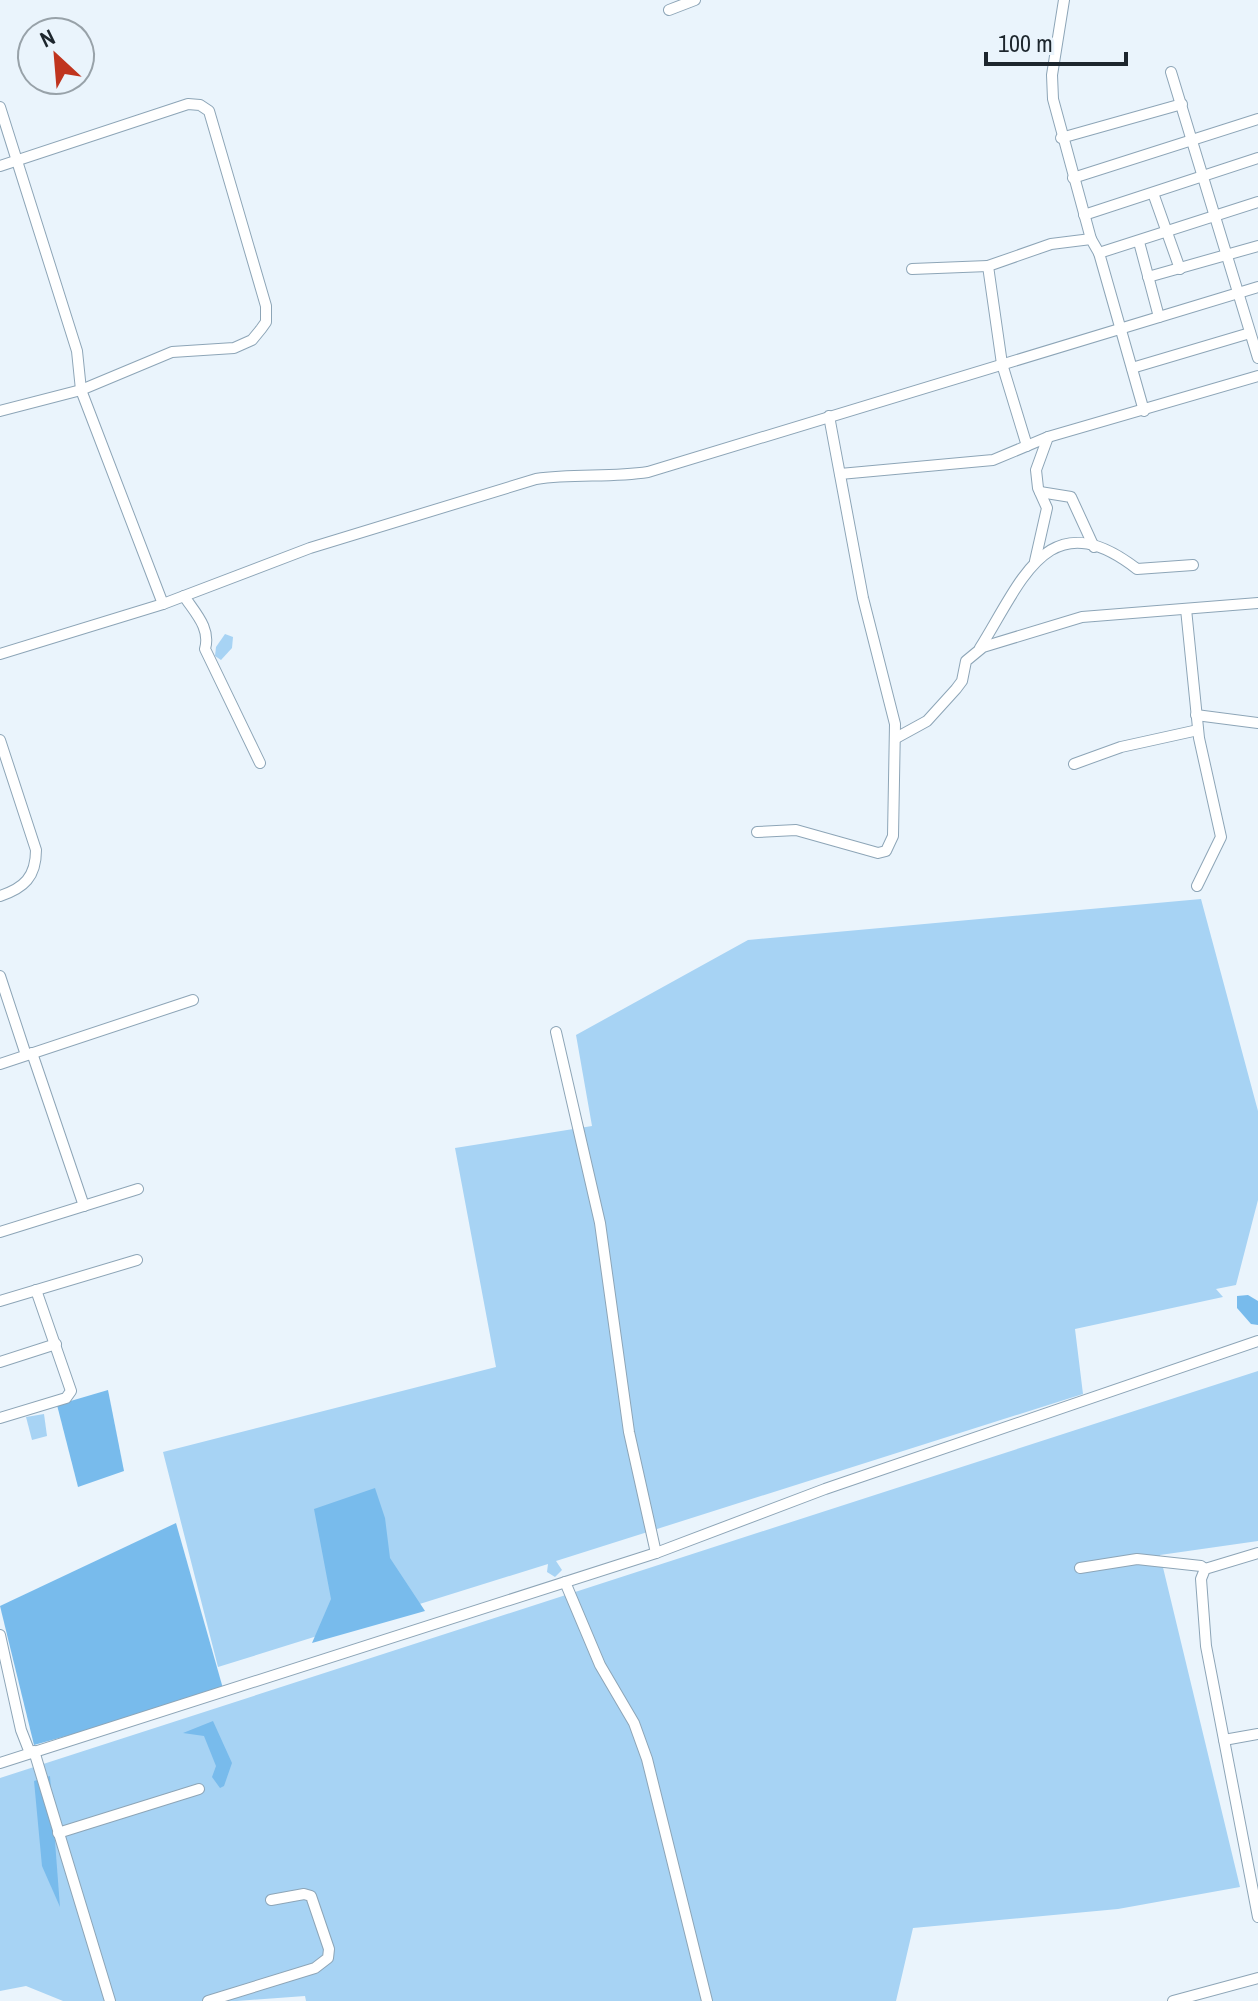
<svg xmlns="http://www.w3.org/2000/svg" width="1258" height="2001" font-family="'Archivo Narrow',sans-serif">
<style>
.green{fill:#a7d3f4}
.forest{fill:#78bbec}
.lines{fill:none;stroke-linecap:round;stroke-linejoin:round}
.minor-casing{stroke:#8da5b7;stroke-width:12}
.minor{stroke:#fff;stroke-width:10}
</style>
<rect width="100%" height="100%" fill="#eaf4fc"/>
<g class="green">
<polygon points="225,634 233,637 232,648 221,660 215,656 216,647"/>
<polygon points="1201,899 1258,1111 1258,1200 1236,1285 1216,1289 1223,1297 1075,1329 1083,1394 556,1561 562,1570 555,1577 547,1572 548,1564 218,1667 163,1452 496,1367 455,1148 592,1126 576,1035 748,940"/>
<polygon points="1258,1371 1258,1541 1160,1555 1240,1887 1118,1909 913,1928 896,2001 306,2001 305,1996 237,2001 63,2001 26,1986 0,1991 0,1778"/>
<polygon points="44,1414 47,1436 32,1440 26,1417"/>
</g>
<g class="forest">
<polygon points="1248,1295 1258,1301 1258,1325 1251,1324 1237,1308 1237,1296"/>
<polygon points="108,1390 124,1471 78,1487 57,1405"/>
<polygon points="375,1488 385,1518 390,1558 425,1611 312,1643 331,1599 314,1509"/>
<polygon points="176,1523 224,1692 34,1745 0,1606"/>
<polygon points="213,1721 232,1763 224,1786 220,1788 212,1777 216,1766 204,1736 183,1733"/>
<polygon points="50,1776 60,1907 42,1866 34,1781"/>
</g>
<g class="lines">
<defs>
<g id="minor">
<polyline points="1064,0 1052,75 1053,99 1091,239"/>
<polyline points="669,10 695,0"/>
<polyline points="1171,72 1258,358"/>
<polyline points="0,107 77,351 81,390 163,604"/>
<polyline points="1061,138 1182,104"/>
<polyline points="0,166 188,104 200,105 209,111 266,306 266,322 261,329 252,340 234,348 172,352 81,390 0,411"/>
<polyline points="1073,178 1258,119"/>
<polyline points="1153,193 1180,269"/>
<polyline points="1084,215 1258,158"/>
<polyline points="1139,242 1159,317"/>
<polyline points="912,269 988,266"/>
<polyline points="1148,277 1258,246"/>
<polyline points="1132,368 1250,333"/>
<polyline points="1144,411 1099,253 1258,202"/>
<polyline points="1027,446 1002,364 988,266 1051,244 1091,239 1099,253"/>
<polyline points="840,474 993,460 1048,437 1258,376"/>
<polyline points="1040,492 1071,497 1094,547"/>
<polyline points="1035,561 1047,508 1038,488 1036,470 1048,437"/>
<path d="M184,596C195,613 211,628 205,649L260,763"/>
<polyline points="1186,609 1199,738 1221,837 1197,886"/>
<path d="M980,648C1022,581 1048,500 1137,569L1193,565"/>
<path d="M0,654L163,604L310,548L536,479C574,473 610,478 648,472L1258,287"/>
<polyline points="1196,715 1258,723"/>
<polyline points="896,738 927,721 956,689 962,681 966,661 983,647 1082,617 1258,603"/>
<path d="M0,740L36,850C36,877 24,888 0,896"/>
<polyline points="1074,764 1121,747 1198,730"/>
<polyline points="757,832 796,830 878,853 886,851 893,836 895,724 863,598 829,416"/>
<polyline points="0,976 26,1055"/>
<polyline points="556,1032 600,1223 629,1432 656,1553"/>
<polyline points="32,1053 84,1206"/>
<polyline points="0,1064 193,1000"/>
<polyline points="0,1232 138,1189"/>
<polyline points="0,1301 137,1260"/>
<polyline points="0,1362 56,1344"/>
<polyline points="0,1418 66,1398 71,1391 36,1290"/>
<polyline points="1258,1553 1205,1569 1201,1579 1206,1646 1258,1917"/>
<polyline points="1080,1568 1137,1559 1201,1566 1205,1569"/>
<polyline points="565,1582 600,1665 634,1723 647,1759 707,2001"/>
<polyline points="0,1635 21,1730 30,1753"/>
<polyline points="1224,1740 1258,1734"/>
<polyline points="34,1751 110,2001"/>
<polyline points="0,1763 656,1553 825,1489 1258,1341"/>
<polyline points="58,1833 199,1789"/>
<polyline points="208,2001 315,1968 328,1958 329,1949 311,1896 304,1894 271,1900"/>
<polyline points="1173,2001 1258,1978"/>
</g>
</defs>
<use href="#minor" class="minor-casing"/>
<use href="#minor" class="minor"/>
</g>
<g transform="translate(56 56) rotate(334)"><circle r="38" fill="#eaf4fc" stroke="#98a2a9" stroke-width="2"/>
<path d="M0-6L14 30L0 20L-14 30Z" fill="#c0341e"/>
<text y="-12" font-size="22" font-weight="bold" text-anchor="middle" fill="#1d262d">N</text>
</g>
<path d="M986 52v12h140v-12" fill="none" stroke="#1d262d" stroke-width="4"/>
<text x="998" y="52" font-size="24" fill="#1d262d" stroke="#eaf4fc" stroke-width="6" paint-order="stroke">100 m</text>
</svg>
